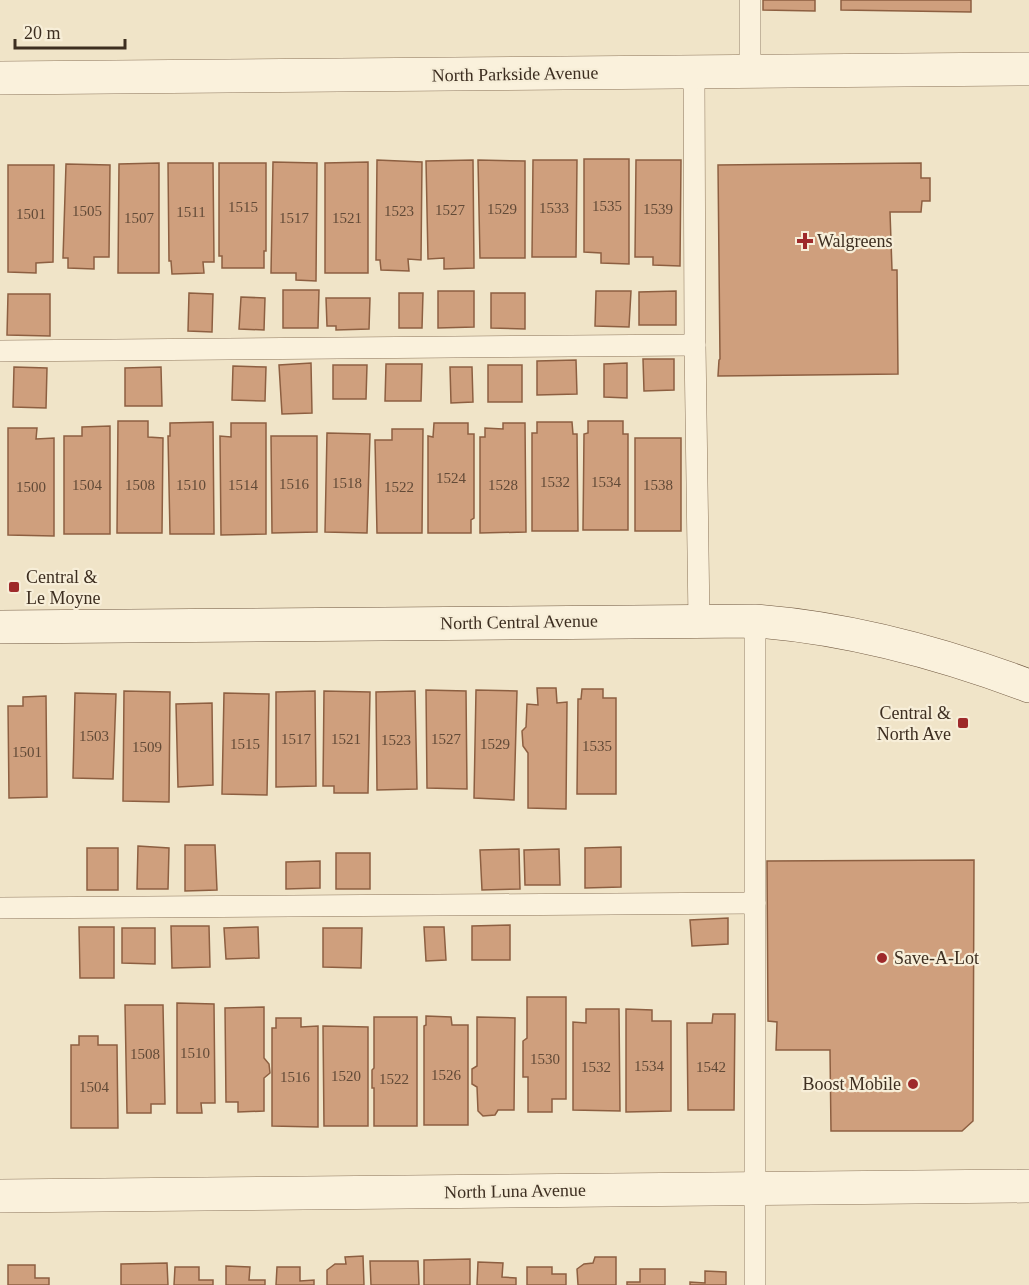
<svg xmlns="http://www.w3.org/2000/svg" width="1029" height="1285" font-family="Georgia,serif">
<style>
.building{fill:#cf9f7d;stroke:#8d5f41;stroke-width:1.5}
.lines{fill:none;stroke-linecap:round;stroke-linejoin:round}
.lane-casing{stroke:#8d765c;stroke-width:22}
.street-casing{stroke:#8d765c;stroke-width:34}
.secondary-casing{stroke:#6f573f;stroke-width:34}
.lane{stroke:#faf1dc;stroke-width:21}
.street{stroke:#faf1dc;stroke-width:33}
.secondary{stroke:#faf1dc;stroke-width:33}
.poi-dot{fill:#9e2a2b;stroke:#f7eed8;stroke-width:2}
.labels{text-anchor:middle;stroke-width:4.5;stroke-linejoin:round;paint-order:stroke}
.number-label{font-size:15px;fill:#624a37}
.street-label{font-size:18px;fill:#3d2e20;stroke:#f7eed8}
.poi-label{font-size:18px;fill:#3d2e20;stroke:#f7eed8;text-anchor:start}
</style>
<rect width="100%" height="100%" fill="#f0e4c8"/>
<g class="building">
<polygon points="763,0 815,0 815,11 763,10"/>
<polygon points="841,0 971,0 971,12 841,10"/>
<polygon points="584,159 629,159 629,264 601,263 601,253 584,252"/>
<polygon points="377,160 422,162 421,260 408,259 409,271 381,270 380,260 376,260"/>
<polygon points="473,160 474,268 444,269 444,258 428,259 426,161"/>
<polygon points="478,160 525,161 525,258 480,258"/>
<polygon points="533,160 577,160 576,257 532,257"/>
<polygon points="636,160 681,160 680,266 653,265 653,257 635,257"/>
<polygon points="273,162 317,163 316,281 296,280 296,273 271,273"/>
<polygon points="368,162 368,273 325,273 325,163"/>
<polygon points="159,163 159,273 118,273 119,164"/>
<polygon points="168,163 213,163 214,262 203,262 204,273 172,274 171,261 169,261"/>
<polygon points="219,163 266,163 266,251 264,251 264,268 222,268 222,256 219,256"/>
<polygon points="921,163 921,178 930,178 930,201 922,201 921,212 890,212 892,270 897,270 898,374 718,376 719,360 720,359 718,165"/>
<polygon points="66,164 110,165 109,257 94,257 94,269 68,268 68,258 63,258"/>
<polygon points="8,165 54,165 53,262 36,263 36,273 8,272"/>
<polygon points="283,290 319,290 318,328 283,328"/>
<polygon points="438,291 474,291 474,327 438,328"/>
<polygon points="596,291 631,291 629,327 595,326"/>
<polygon points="676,291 676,325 639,325 639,292"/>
<polygon points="189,293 213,294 212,332 188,331"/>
<polygon points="399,293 423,293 422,328 399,328"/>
<polygon points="491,293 525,293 525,329 491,328"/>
<polygon points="8,294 50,294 50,336 7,335"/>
<polygon points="241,297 265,298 264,330 239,329"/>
<polygon points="326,298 370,298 369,329 336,330 336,326 327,326"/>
<polygon points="643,359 674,359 674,390 644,391"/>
<polygon points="576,360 577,394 537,395 537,361"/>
<polygon points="311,363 312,413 282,414 279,365"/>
<polygon points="627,363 627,398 604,397 604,364"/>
<polygon points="386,364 422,364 421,401 385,401"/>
<polygon points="333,365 367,365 366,399 333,399"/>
<rect x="488" y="365" width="34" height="37"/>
<polygon points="233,366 266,367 265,401 232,400"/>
<polygon points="14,367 47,368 46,408 13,407"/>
<polygon points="161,367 162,406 125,406 125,368"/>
<polygon points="450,367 472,367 473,402 451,403"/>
<polygon points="118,421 148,421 148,437 163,438 162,533 117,533"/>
<polygon points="588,421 623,421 623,434 628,434 628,530 583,530 584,434 588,433"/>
<polygon points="213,422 214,534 170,534 168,436 170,436 170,423"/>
<polygon points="537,422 572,422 573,434 577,434 578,531 532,531 532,433 537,433"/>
<polygon points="231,423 266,423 266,534 221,535 220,436 231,437"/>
<polygon points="434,423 468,423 468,434 474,434 474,518 471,520 471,533 428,533 428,436 433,437"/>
<polygon points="503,423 525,423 526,532 480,533 480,437 485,437 485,428 503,429"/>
<polygon points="110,426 110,534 64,534 64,436 82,436 82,427"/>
<polygon points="8,428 37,428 36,439 54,438 54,536 8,535"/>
<polygon points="392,429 423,429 422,533 377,533 375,440 392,440"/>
<polygon points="327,433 370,434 367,533 325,532"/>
<polygon points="271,436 317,436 317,532 272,533"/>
<rect x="635" y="438" width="46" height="93"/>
<polygon points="537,688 556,688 557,703 567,702 566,809 528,808 528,753 523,746 522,731 526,727 527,704 538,705"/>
<polygon points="582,689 603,689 603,698 616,698 616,794 577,794 578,699 581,699"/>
<polygon points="426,690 466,691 467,789 427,788"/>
<polygon points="476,690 517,691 514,800 474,798"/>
<polygon points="124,691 170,692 169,802 123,801"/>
<polygon points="315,691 316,786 276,787 276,692"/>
<polygon points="324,691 370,692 368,793 334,793 334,786 323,786"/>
<polygon points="415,691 417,789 377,790 376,692"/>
<polygon points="75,693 116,694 113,779 73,778"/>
<polygon points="224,693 269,694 267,795 222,794"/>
<polygon points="46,696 47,797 9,798 8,706 23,706 23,697"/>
<polygon points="212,703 213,785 178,787 176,704"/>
<polygon points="185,845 215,845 217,890 185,891"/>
<polygon points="138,846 169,848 168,889 137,889"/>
<polygon points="621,847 621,887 585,888 585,848"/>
<rect x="87" y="848" width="31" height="42"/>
<polygon points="519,849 520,889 482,890 480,850"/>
<polygon points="559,849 560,885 525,885 524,850"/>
<rect x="336" y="853" width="34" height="36"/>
<polygon points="974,860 973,1121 962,1131 831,1131 830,1050 776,1050 777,1022 768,1021 767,861"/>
<polygon points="320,861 320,888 286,889 286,862"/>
<polygon points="728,918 728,944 692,946 690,920"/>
<polygon points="510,925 510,960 472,960 472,926"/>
<polygon points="171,926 209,926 210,967 172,968"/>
<polygon points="79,927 114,927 114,978 80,978"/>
<polygon points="258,927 259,958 226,959 224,928"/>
<polygon points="424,927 444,927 446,960 426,961"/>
<polygon points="122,928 155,928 155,964 122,963"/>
<polygon points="323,928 362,928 361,968 323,967"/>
<polygon points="527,997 566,997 566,1099 552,1099 552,1112 528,1112 528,1077 523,1077 523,1041 527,1038"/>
<polygon points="177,1003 214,1004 215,1103 201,1103 202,1113 177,1113"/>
<polygon points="125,1005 163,1005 165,1104 151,1104 151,1113 127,1113"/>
<polygon points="264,1007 264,1058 269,1064 270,1073 264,1078 264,1111 238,1112 238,1102 226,1102 225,1008"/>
<polygon points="586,1009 619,1009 620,1111 573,1110 573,1022 586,1023"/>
<polygon points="626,1009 652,1010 652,1021 671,1021 671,1111 626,1112"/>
<polygon points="713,1014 735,1014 734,1110 688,1110 687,1023 712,1023"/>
<polygon points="426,1016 451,1017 452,1025 468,1025 468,1125 424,1125 424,1026 426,1025"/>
<polygon points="374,1017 417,1017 417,1126 374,1126 374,1088 372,1088 372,1070 374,1068"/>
<polygon points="477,1017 515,1018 514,1110 498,1110 495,1115 483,1116 478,1111 477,1087 472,1084 472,1069 477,1066"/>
<polygon points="276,1018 301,1018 301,1027 318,1026 318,1127 272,1126 272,1028 276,1028"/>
<polygon points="323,1026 368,1027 368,1126 324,1126"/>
<polygon points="79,1036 98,1036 98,1045 117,1045 118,1128 71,1128 71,1045 79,1045"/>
<polygon points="363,1256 364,1285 327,1285 327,1270 335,1264 346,1264 345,1257"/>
<polygon points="595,1257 616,1257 616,1285 578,1285 577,1269 584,1264 593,1263"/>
<polygon points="470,1259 470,1285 424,1285 424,1260"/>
<polygon points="370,1261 418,1261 419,1285 371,1285"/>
<polygon points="478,1262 503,1263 502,1277 516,1278 516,1285 477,1285"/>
<polygon points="167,1263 168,1285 121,1285 121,1264"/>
<polygon points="8,1265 35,1265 35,1278 49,1278 49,1285 8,1285"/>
<polygon points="226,1266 250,1267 249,1280 265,1280 265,1285 226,1285"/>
<polygon points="175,1267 199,1267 199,1280 213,1280 213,1285 174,1285"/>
<polygon points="277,1267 300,1267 300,1281 314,1280 314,1285 276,1285"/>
<polygon points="527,1267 552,1267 552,1274 566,1274 566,1285 527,1285"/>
<polygon points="640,1269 665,1269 665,1285 627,1285 627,1282 640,1282"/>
<polygon points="705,1271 726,1272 726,1285 690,1285 690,1282 705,1283"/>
</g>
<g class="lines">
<defs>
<g id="lane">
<polyline points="694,72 695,345 699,620"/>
<polyline points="750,72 750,0"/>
<polyline points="0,351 695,345"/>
<polyline points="0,908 755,903"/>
<polyline points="755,1285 755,621"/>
</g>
<g id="street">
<polyline points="0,78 1029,69"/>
<polyline points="0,1196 1029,1186"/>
</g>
<path id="secondary" d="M0,627L755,621C850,628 941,653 1029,686"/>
</defs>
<use href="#lane" class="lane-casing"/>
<use href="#street" class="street-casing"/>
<use href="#secondary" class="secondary-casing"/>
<use href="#lane" class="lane"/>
<use href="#street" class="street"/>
<use href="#secondary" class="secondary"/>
</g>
<g class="poi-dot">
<path d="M802 232h6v6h6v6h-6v6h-6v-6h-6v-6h6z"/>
<rect x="8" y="581" width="12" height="12" rx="3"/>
<rect x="957" y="717" width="12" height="12" rx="3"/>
<circle cx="882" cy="958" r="6"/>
<circle cx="913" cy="1084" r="6"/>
</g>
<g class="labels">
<g class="number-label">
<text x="607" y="211">1535</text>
<text x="243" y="212">1515</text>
<text x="554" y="213">1533</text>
<text x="502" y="214">1529</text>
<text x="658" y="214">1539</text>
<text x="450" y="215">1527</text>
<text x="87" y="216">1505</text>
<text x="399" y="216">1523</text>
<text x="191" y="217">1511</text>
<text x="31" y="219">1501</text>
<text x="139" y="223">1507</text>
<text x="294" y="223">1517</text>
<text x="347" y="223">1521</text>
<text x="451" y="483">1524</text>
<text x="555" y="487">1532</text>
<text x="606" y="487">1534</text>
<text x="347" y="488">1518</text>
<text x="294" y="489">1516</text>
<text x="87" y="490">1504</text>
<text x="140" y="490">1508</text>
<text x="191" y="490">1510</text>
<text x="243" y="490">1514</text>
<text x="503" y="490">1528</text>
<text x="658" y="490">1538</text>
<text x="31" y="492">1500</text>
<text x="399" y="492">1522</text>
<text x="94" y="741">1503</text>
<text x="296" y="744">1517</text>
<text x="346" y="744">1521</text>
<text x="446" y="744">1527</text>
<text x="396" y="745">1523</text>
<text x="245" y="749">1515</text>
<text x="495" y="749">1529</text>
<text x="597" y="751">1535</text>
<text x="147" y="752">1509</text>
<text x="27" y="757">1501</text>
<text x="195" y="1058">1510</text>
<text x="145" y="1059">1508</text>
<text x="545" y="1064">1530</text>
<text x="649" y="1071">1534</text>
<text x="596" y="1072">1532</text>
<text x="711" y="1072">1542</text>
<text x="446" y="1080">1526</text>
<text x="346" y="1081">1520</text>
<text x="295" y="1082">1516</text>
<text x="394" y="1084">1522</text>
<text x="94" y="1092">1504</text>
</g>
<g class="street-label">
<text transform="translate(515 74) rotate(-1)" y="6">North Parkside Avenue</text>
<text transform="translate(519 622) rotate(-1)" y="6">North Central Avenue</text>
<text transform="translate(515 1191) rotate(-1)" y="6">North Luna Avenue</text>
</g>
<g class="poi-label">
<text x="817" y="247">Walgreens</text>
<text x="26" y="583">Central &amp;<tspan x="26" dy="21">Le Moyne</tspan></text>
<text x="951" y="719" text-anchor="end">Central &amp;<tspan x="951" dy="21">North Ave</tspan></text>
<text x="894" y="964">Save-A-Lot</text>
<text x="901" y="1090" text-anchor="end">Boost Mobile</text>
</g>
</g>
<path d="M15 39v9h110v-9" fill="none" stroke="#3d2e20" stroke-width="3"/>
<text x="24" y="39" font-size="18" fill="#3d2e20" stroke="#f7eed8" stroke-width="4.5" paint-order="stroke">20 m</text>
</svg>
